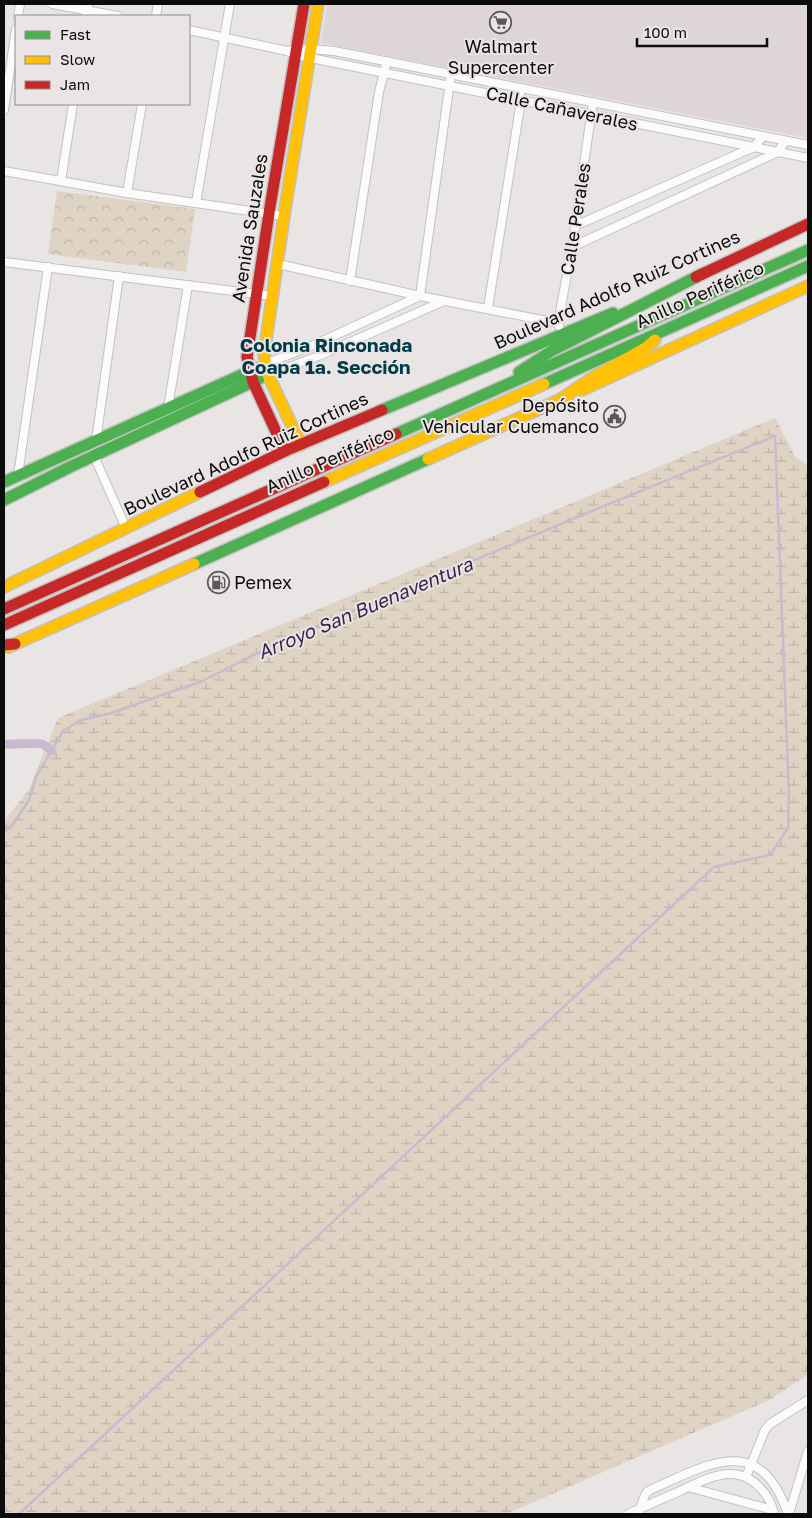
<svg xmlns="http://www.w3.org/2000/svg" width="812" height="1518" font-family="'Golos Text',sans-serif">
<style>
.built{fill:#ded5d6}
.wetland{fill:url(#wetland-marsh)}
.park{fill:url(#park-crowns)}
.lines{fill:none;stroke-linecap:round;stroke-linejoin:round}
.stream{stroke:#c9bacf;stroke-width:2.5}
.canal{stroke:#c9bacf;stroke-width:9}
.street-casing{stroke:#c3c1c1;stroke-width:10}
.fast-casing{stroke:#c3c1c1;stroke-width:14}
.slow-casing{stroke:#c3c1c1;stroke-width:14}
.jam-casing{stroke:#c3c1c1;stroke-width:14}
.street{stroke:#fcfbfb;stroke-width:8}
.fast{stroke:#4caf50;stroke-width:11}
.slow{stroke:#ffc107;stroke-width:11}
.jam{stroke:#c62828;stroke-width:11}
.labels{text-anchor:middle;stroke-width:4;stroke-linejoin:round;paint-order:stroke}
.poi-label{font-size:18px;fill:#0d0c0c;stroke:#eae4e4}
.street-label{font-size:18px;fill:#0d0c0c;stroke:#eae4e4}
.neighbourhood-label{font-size:19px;font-weight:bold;fill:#003b4a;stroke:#eae4e4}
.water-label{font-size:19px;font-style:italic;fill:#391f46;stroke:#eae4e4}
</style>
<defs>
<pattern id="wetland-marsh" width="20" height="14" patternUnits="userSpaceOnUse" patternTransform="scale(1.25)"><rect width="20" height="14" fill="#dfd3c4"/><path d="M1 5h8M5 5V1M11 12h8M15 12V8" fill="none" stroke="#beb4a7"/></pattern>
<pattern id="park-crowns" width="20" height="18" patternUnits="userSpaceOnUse" patternTransform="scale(1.25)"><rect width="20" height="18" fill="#dfd3c4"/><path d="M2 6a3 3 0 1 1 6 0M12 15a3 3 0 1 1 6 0" fill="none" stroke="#beb4a7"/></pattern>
</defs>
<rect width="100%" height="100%" fill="#e9e5e5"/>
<polygon class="built" points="327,4 808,4 808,138 321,43"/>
<polygon class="wetland" points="775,418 796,458 808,465 808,1375 769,1400 506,1514 4,1514 4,821 29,789 58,718"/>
<polygon class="park" points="57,191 195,209 186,272 48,254"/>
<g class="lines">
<polyline class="stream" points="4,832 13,824 29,800 36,777 63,731 81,720 108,714 200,682 286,639 587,513 775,436 789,795 788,828 770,855 714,867 19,1514"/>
<path class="canal" d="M4,744C13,745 34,742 42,744C45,745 49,749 52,751"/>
<defs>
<g id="street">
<polyline points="52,4 118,16"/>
<polyline points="18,16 20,4"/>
<polyline points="86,16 88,4"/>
<polyline points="156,16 158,4"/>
<polyline points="189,30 287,51 296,55 808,158"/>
<polyline points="292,50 311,49 334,51 808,145"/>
<polyline points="4,110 16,29"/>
<polyline points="4,171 127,193 284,216"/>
<polyline points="61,181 73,104"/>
<polyline points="127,193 142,104"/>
<polyline points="196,203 230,4"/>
<polyline points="575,226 754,147 763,136"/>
<polyline points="572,247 778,152 785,141"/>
<polyline points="4,262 273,296"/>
<polyline points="278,264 420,296 558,323"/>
<polyline points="350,281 379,92 387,61"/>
<polyline points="488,308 520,107 520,88"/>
<polyline points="559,326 558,323 572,247 593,102"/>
<polyline points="265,364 316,344 420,296 451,74"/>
<polyline points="268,375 321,355 444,301"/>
<polyline points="168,408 188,285"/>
<polyline points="96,441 119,276"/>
<polyline points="94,456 126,528"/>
<polyline points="18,475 48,267"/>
<polyline points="746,1477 765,1430 770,1424 808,1400"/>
<polyline points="688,1487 773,1510"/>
<path d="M628,1514C644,1507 661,1499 678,1492C706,1479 737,1460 762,1490C769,1497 772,1505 774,1514"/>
<path d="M638,1514L645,1495L648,1491C707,1465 759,1430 788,1514"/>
<polyline points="789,1514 808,1451"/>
</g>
<g id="fast">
<polyline points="519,372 553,350 704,273"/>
<polyline points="544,384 808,266"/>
<polyline points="382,410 613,313"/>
<polyline points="396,434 808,250"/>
<polyline points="4,482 257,368"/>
<polyline points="4,500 72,466 259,379"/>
<polyline points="194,564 428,459"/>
</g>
<g id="slow">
<polyline points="582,390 808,286"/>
<polyline points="561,399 592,378 647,347 655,340"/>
<polyline points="301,445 268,375 264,354 285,209 318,4"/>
<polyline points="428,459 568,396"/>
<polyline points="324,482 544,384"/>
<polyline points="4,587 200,492"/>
<polyline points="8,647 194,564"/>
</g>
<g id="jam">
<polyline points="696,277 808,224"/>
<polyline points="285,451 253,382 247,357 270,207 304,4"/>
<polyline points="200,492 285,451 382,410"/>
<polyline points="4,609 396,434"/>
<polyline points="4,625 324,482"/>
<polyline points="4,645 15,644"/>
</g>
</defs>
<use href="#street" class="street-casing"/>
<use href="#fast" class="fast-casing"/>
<use href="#slow" class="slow-casing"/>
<use href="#jam" class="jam-casing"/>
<use href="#street" class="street"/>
<use href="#fast" class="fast"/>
<use href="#slow" class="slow"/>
<use href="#jam" class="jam"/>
</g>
<defs>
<symbol id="supermarket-ring" viewBox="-11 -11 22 22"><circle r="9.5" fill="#eae4e4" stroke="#5a5858" stroke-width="1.5"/><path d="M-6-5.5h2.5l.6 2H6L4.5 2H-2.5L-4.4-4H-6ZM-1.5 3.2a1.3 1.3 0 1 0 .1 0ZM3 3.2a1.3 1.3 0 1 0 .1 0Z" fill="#5a5858"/></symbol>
<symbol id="civic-ring" viewBox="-11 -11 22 22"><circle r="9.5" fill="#eae4e4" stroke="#5a5858" stroke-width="1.5"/><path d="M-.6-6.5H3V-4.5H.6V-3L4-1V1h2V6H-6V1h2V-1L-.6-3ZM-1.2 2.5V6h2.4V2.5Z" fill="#5a5858"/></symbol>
<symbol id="fuel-ring" viewBox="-11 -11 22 22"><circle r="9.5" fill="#eae4e4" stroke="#5a5858" stroke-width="1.5"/><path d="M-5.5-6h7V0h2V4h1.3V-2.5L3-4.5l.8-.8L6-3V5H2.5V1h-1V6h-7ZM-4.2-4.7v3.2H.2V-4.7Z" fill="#5a5858"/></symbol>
</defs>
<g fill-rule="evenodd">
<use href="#supermarket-ring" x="488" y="10" width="25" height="25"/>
<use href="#civic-ring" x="602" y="404" width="25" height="25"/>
<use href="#fuel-ring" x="206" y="570" width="25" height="25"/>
</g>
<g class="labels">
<g class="poi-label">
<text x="501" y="53">Walmart<tspan x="501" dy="21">Supercenter</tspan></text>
<text x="599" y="412" text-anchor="end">Depósito<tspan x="599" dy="21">Vehicular Cuemanco</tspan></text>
<text x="234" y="589" text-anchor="start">Pemex</text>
</g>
<g class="street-label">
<text transform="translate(562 109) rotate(12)" y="6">Calle Cañaverales</text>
<text transform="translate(576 219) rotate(-81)" y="6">Calle Perales</text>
<text transform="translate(250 228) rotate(-81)" y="6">Avenida Sauzales</text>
<text transform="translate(617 290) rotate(-24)" y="6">Boulevard Adolfo Ruiz Cortines</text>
<text transform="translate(700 295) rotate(-24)" y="6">Anillo Periférico</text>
<text transform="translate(246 454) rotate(-25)" y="6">Boulevard Adolfo Ruiz Cortines</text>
<text transform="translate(330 460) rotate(-24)" y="6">Anillo Periférico</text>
</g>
<g class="neighbourhood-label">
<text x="326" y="352">Colonia Rinconada<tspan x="326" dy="22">Coapa 1a. Sección</tspan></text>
</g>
<g class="water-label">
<text transform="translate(365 608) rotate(-23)" y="7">Arroyo San Buenaventura</text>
</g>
</g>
<rect width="812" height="1518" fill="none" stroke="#0d0c0c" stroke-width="10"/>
<rect x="15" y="15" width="175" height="90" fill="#eae4e4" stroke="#928e8e"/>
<rect x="25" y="31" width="25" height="8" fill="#4caf50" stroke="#928e8e"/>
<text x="60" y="40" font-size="15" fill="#0d0c0c">Fast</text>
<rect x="25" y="56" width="25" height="8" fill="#ffc107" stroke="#928e8e"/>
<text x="60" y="65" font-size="15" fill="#0d0c0c">Slow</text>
<rect x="25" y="81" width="25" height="8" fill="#c62828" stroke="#928e8e"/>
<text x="60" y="90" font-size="15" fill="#0d0c0c">Jam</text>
<path d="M637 38v8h130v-8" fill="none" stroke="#0d0c0c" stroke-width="2.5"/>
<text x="644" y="38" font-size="15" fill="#0d0c0c" stroke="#eae4e4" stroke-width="4" paint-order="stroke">100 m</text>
</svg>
